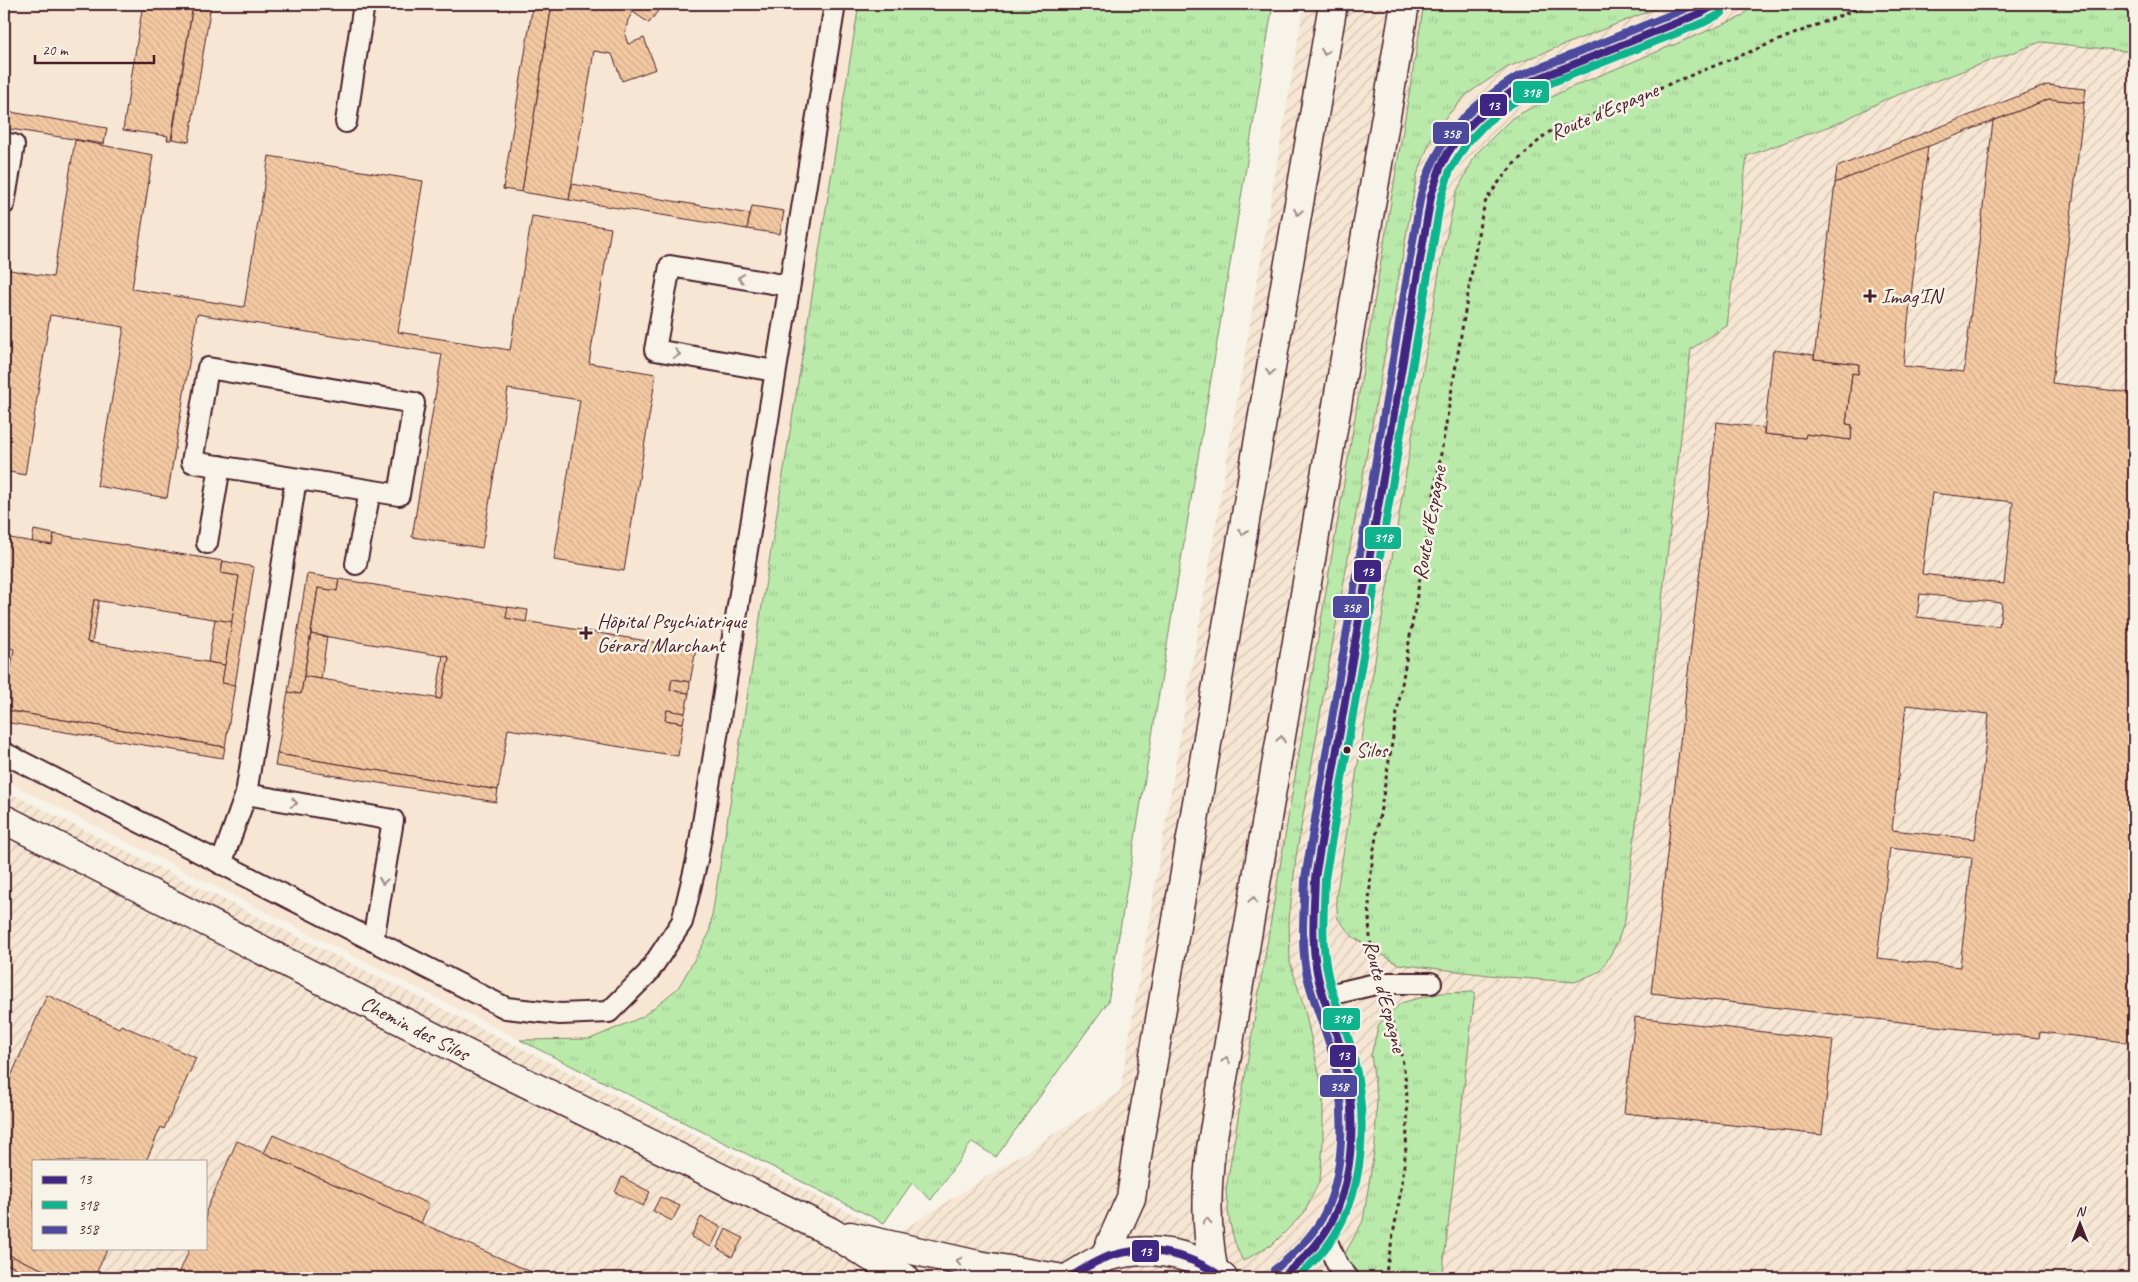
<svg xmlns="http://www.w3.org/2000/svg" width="2138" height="1282" font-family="Caveat,sans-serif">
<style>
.built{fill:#f6e6d3}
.industrial{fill:url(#industrial-furrows);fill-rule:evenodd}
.grass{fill:url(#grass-tufts);stroke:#82846a}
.building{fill:url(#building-back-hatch);stroke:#4a1f2b;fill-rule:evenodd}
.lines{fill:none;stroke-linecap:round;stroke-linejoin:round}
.lane-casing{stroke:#4a1f2b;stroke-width:24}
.street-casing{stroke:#4a1f2b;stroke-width:31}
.primary-casing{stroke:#4a1f2b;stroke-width:31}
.path{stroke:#4a1f2b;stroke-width:3;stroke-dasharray:4 4;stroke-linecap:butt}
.lane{stroke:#f7f3e8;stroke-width:20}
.street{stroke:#f7f3e8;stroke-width:28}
.primary{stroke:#f7f3e8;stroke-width:28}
.bus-1-casing{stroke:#f7f3e8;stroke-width:11}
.bus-2-casing{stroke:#f7f3e8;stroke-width:11}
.bus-3-casing{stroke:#f7f3e8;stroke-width:11}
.bus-1{stroke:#3f2682;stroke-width:8}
.bus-2{stroke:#0fb48e;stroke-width:8}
.bus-3{stroke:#4d499d;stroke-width:8}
.oneway{stroke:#a0898a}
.poi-dot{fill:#4a1f2b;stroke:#f7f3e8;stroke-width:2}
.labels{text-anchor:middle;stroke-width:5;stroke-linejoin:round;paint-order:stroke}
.bus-label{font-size:20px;fill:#4a1f2b;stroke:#f7f3e8;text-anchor:start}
.street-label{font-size:21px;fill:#4a1f2b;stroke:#f7f3e8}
.poi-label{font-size:21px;fill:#4a1f2b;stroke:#f7f3e8;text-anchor:start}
.line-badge{stroke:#f7f3e8;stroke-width:2}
.badge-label{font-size:14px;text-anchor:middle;font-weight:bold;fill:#fff}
</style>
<defs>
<pattern id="industrial-furrows" width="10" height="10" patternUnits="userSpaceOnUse" patternTransform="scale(1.25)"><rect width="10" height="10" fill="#f6e6d3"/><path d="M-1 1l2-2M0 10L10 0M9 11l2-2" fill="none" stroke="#d4c5b5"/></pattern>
<pattern id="grass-tufts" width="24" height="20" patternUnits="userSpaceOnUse" patternTransform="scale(1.25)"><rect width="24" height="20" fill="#b9eaaa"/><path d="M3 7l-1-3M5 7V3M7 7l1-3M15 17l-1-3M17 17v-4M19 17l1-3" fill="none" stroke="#a1c892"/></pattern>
<pattern id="building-back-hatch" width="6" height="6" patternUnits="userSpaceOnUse" patternTransform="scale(1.25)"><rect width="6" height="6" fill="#f3c9a2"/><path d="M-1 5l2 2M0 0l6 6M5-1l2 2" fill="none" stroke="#d2ac8c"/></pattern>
</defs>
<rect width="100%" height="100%" fill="#f7f3e8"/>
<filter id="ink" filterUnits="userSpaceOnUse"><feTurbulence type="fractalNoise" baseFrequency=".02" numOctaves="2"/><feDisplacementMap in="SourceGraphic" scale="10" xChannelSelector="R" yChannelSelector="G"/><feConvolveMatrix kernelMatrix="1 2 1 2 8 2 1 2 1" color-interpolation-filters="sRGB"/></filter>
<g filter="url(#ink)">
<polygon class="built" points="4,4 1272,4 996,1157 972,1142 931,1200 912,1183 884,1223 4,780"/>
<path class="industrial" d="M1304,4H2134V1278H4V790L895,1235L1120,1092ZM34,1161H206V1248H34Z"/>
<g class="grass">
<polygon points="859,4 1273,4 1108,1002 996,1157 972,1142 931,1200 912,1183 884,1223 520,1040 590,1039 642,1017 678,988 709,934"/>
<path d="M1424,4H1667L1508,67L1467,94L1435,129L1417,175L1325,686L1296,857L1289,920L1290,962L1305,1011L1323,1092V1143L1320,1180L1304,1213L1273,1244L1243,1261C1231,1239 1228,1215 1226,1190Z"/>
<polygon points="1755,4 2134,4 2134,52 2041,42 1884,100 1841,122 1747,156 1727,326 1691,349 1625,920 1617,943 1601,971 1575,982 1506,977 1398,964 1353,937 1338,919 1336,897 1441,261 1456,193 1476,154 1512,118 1567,89 1741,17"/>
<polygon points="1475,992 1442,1278 1328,1278 1342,1259 1363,1221 1375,1145 1377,1098 1371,1055 1379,1024 1401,1003 1415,999 1441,993"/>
</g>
<g class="building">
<polygon points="143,4 193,4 171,140 167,140 168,136 123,130"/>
<polygon points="193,4 211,4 189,142 172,139"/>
<polygon points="533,4 552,4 522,192 503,189"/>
<polygon points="552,4 663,4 649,23 633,12 628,20 625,35 628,44 644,38 656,69 622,81 612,54 594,51 569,200 522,192"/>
<polygon points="2047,85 2086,89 2084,103 2049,99 1835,183 1837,167"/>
<path d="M2049,99L2084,103L2052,383L2132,393L2134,377V1043L2040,1032L2039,1038L1651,993L1717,422L1764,428V434L1805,438L1806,434L1851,440L1852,425L1846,424L1852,373L1858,374L1859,364L1814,359L1835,183L1928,146L1903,366L1964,372L1993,121ZM1932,493L2013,502L2004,584L1922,574ZM1920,594L2002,603L1999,626L1917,617ZM1906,705L1989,714L1975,839L1892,830ZM1890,848L1972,858L1960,967L1877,958Z"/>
<polygon points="4,111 107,128 104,144 4,128"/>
<polygon points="75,140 153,155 132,289 244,307 269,156 423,181 398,332 510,350 532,216 611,228 589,363 656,374 624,571 554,560 580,400 508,389 482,548 412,537 442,354 197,314 167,498 97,486 124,327 50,315 25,475 4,471 4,269 53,277"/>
<polygon points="572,184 750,214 747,229 569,200"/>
<polygon points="752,206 784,211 780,234 747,229"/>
<polygon points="1773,350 1814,355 1814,359 1859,364 1858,374 1852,373 1846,424 1852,425 1851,440 1806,434 1805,438 1764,434"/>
<polygon points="34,530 54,534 52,545 32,542"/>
<polygon points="54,534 223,561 221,573 239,576 232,622 94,600 87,642 225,665 222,683 235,685 225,747 4,710 14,649 4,647 4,537 52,545"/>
<polygon points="223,561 254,567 235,685 222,683 239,576 221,573"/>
<polygon points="307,574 339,579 337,591 318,588 301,694 288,692"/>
<polygon points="339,579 508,607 506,618 696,649 690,682 672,679 670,690 689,693 685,713 667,710 665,720 683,723 678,756 508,729 498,790 277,754 288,692 301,694 304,676 441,699 449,657 311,634 318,588 337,591"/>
<polygon points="94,600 99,600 92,643 87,642"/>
<polygon points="508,607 528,610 526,622 506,618"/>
<polygon points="215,619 232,622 225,665 208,662"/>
<polygon points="311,634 327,637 321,679 304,676"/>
<polygon points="443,655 449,657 441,699 436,698"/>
<polygon points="672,679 690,682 689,693 670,690"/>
<polygon points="4,710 225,747 223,758 4,722"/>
<polygon points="667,710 685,713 683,723 665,720"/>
<polygon points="277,754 498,790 496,802 275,766"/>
<polygon points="47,995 119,1028 121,1025 196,1058 164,1129 161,1127 146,1161 34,1161 34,1248 108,1248 94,1278 62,1278 4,1253 4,1092"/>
<polygon points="1635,1017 1833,1040 1822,1135 1624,1113"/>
<polygon points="273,1135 429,1204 421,1223 264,1153"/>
<polygon points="237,1141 421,1223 545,1278 177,1278 190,1248 206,1248 206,1211"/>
<polygon points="622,1177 650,1192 643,1206 615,1192"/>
<polygon points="660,1197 680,1206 672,1221 653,1211"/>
<polygon points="701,1217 721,1227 711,1247 691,1237"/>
<polygon points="726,1229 743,1238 732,1257 717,1248"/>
<polygon points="4,1253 49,1272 46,1278 39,1278 4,1263"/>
</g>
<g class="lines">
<defs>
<g id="lane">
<polyline points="346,122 364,4"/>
<polyline points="4,143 14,145 4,204"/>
<polygon points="208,368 414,403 399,495 192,462"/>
<polyline points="775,371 655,350 670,266 789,286"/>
<polyline points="207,543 220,466"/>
<polyline points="356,564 370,491"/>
<polyline points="4,753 506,1008 560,1014 609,1012 648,973 682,922 697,860 835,4"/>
<polyline points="246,794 393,820 373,941"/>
<polyline points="221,864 246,794 296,479"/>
<polyline points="1324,996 1380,983 1431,983"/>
<polyline points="1323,1233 1338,1266 1348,1278"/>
<path d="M1280,1278C1301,1263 1323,1240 1334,1216C1354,1167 1356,1106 1343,1056C1335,1024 1319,994 1315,961C1311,934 1314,906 1315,878L1431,196L1441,166L1459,137L1479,116L1500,99L1522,85L1549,73L1701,13L1717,4"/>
</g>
<g id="street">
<polyline points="4,819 469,1055 829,1231 905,1278"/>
<polyline points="850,1236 978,1265 1058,1278"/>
</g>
<g id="primary">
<polyline points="1104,1258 1131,1198 1140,1137 1333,4"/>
<path d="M1213,1269C1206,1225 1206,1193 1211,1149L1405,4"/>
<path d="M1068,1278C1080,1272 1093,1261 1106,1257C1145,1246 1192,1250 1223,1278"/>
</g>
</defs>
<use href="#lane" class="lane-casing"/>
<use href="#street" class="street-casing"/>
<use href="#primary" class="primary-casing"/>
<g class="path">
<path d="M1372,954C1367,920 1369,889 1373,855L1480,223L1486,200L1499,182L1513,165L1547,133L1869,4"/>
<path d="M1385,1278C1396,1216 1412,1149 1406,1085C1404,1061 1397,1038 1390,1015"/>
</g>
<use href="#lane" class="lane"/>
<use href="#street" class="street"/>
<use href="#primary" class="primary"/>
<defs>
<g id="bus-1">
<path d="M1068,1278C1079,1272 1090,1264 1102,1259C1142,1242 1190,1253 1223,1278"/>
<path d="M1280,1278C1299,1264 1317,1247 1329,1226C1356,1179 1356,1107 1343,1056C1336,1027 1322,1001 1317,972C1311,941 1314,910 1315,878L1431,196C1434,186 1437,176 1441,166C1457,130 1490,106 1522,85L1701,13L1717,4"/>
</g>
<path id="bus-2" d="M1296,1278C1312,1264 1328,1248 1338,1229C1367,1179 1366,1109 1353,1054C1346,1026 1332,999 1327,970C1321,940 1324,910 1325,879L1441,198L1450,170L1467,143L1486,123L1506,107L1527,94L1553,82L1705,22L1722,13"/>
<path id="bus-3" d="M1274,1270C1292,1256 1309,1240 1321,1220C1346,1176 1345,1108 1334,1060C1327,1032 1314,1005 1307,976C1300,944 1304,911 1305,878L1421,194C1438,137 1467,108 1517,77L1697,4"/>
</defs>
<use href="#bus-1" class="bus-1-casing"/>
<use href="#bus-2" class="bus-2-casing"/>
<use href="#bus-3" class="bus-3-casing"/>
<use href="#bus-1" class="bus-1"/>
<use href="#bus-2" class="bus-2"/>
<use href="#bus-3" class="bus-3"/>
</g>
<defs><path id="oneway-chevron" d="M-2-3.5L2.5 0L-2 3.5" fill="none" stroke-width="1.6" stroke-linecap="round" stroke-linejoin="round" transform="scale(1.25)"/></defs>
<g class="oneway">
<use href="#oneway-chevron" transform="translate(1325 52) rotate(100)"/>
<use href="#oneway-chevron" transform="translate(1298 212) rotate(100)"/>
<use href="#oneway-chevron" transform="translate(741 278) rotate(-171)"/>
<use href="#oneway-chevron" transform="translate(677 354) rotate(10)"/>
<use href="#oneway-chevron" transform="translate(1270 372) rotate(100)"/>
<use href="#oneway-chevron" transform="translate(1243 532) rotate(100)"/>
<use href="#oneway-chevron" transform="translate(1281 739) rotate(-80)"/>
<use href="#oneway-chevron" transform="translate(294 803) rotate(10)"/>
<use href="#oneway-chevron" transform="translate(383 881) rotate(99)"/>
<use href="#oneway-chevron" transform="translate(1253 900) rotate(-80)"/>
<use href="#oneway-chevron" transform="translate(1226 1060) rotate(-80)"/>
<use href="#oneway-chevron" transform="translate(1207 1221) rotate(-92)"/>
<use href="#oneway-chevron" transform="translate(959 1261) rotate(-167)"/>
</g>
</g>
<g class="poi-dot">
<path d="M1867.5 288.5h5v5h5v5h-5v5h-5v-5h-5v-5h5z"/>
<path d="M583.5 625.5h5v5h5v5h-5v5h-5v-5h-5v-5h5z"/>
<circle cx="1347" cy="750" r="4.5"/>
</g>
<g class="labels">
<g class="bus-label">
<text x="1356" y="757">Silos</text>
</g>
<g class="street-label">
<text transform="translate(1604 111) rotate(-23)" y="7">Route d'Espagne</text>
<text transform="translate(1429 523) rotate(-80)" y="7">Route d'Espagne</text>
<text transform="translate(1385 996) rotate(75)" y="7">Route d'Espagne</text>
<text transform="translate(415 1028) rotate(27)" y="7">Chemin des Silos</text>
</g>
<g class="poi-label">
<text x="1881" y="303">Imag'IN</text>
<text x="597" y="628">Hôpital Psychiatrique<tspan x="597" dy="24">Gérard Marchant</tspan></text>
</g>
</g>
<g class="line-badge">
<rect x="1512" y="80" width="38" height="24" rx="5" fill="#0fb48e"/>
<rect x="1479" y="93" width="29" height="24" rx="5" fill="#3f2682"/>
<rect x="1432" y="121" width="38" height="24" rx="5" fill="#4d499d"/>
<rect x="1364" y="526" width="38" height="24" rx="5" fill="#0fb48e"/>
<rect x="1353" y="559" width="29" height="24" rx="5" fill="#3f2682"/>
<rect x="1332" y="595" width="38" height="24" rx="5" fill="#4d499d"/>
<rect x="1322" y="1007" width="39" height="24" rx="5" fill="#0fb48e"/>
<rect x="1329" y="1044" width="28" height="24" rx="5" fill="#3f2682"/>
<rect x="1319" y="1074" width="39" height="24" rx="5" fill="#4d499d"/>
<rect x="1131" y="1239" width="29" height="24" rx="5" fill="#3f2682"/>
</g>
<g class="badge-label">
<text x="1531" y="97">318</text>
<text x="1493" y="110">13</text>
<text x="1451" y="138">358</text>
<text x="1383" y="542">318</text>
<text x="1367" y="576">13</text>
<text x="1351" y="612">358</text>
<text x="1342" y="1023">318</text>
<text x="1343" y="1060">13</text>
<text x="1339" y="1091">358</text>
<text x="1145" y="1256">13</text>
</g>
<rect width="2138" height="1282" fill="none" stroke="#f7f3e8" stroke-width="20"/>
<rect x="10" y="10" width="2118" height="1262" fill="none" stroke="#4a1f2b" stroke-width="2" filter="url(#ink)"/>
<rect x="32" y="1160" width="175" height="90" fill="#f7f3e8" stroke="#b29e9c"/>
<rect x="42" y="1176" width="25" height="8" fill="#3f2682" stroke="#b29e9c"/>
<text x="78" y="1184" font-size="15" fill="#4a1f2b">13</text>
<rect x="42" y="1201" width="25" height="8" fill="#0fb48e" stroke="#b29e9c"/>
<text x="78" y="1210" font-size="15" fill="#4a1f2b">318</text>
<rect x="42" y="1226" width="25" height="8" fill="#4d499d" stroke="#b29e9c"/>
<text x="78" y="1234" font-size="15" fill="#4a1f2b">358</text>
<g transform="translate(2080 1224)" stroke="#f7f3e8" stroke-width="4" paint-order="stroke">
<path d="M0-4L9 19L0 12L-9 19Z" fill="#4a1f2b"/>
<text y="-8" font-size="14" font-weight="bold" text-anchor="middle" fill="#4a1f2b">N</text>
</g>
<path d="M35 55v8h119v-8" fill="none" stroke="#4a1f2b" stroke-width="2.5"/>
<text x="42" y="55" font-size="15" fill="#4a1f2b" stroke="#f7f3e8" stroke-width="4" paint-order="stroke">20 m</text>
</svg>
